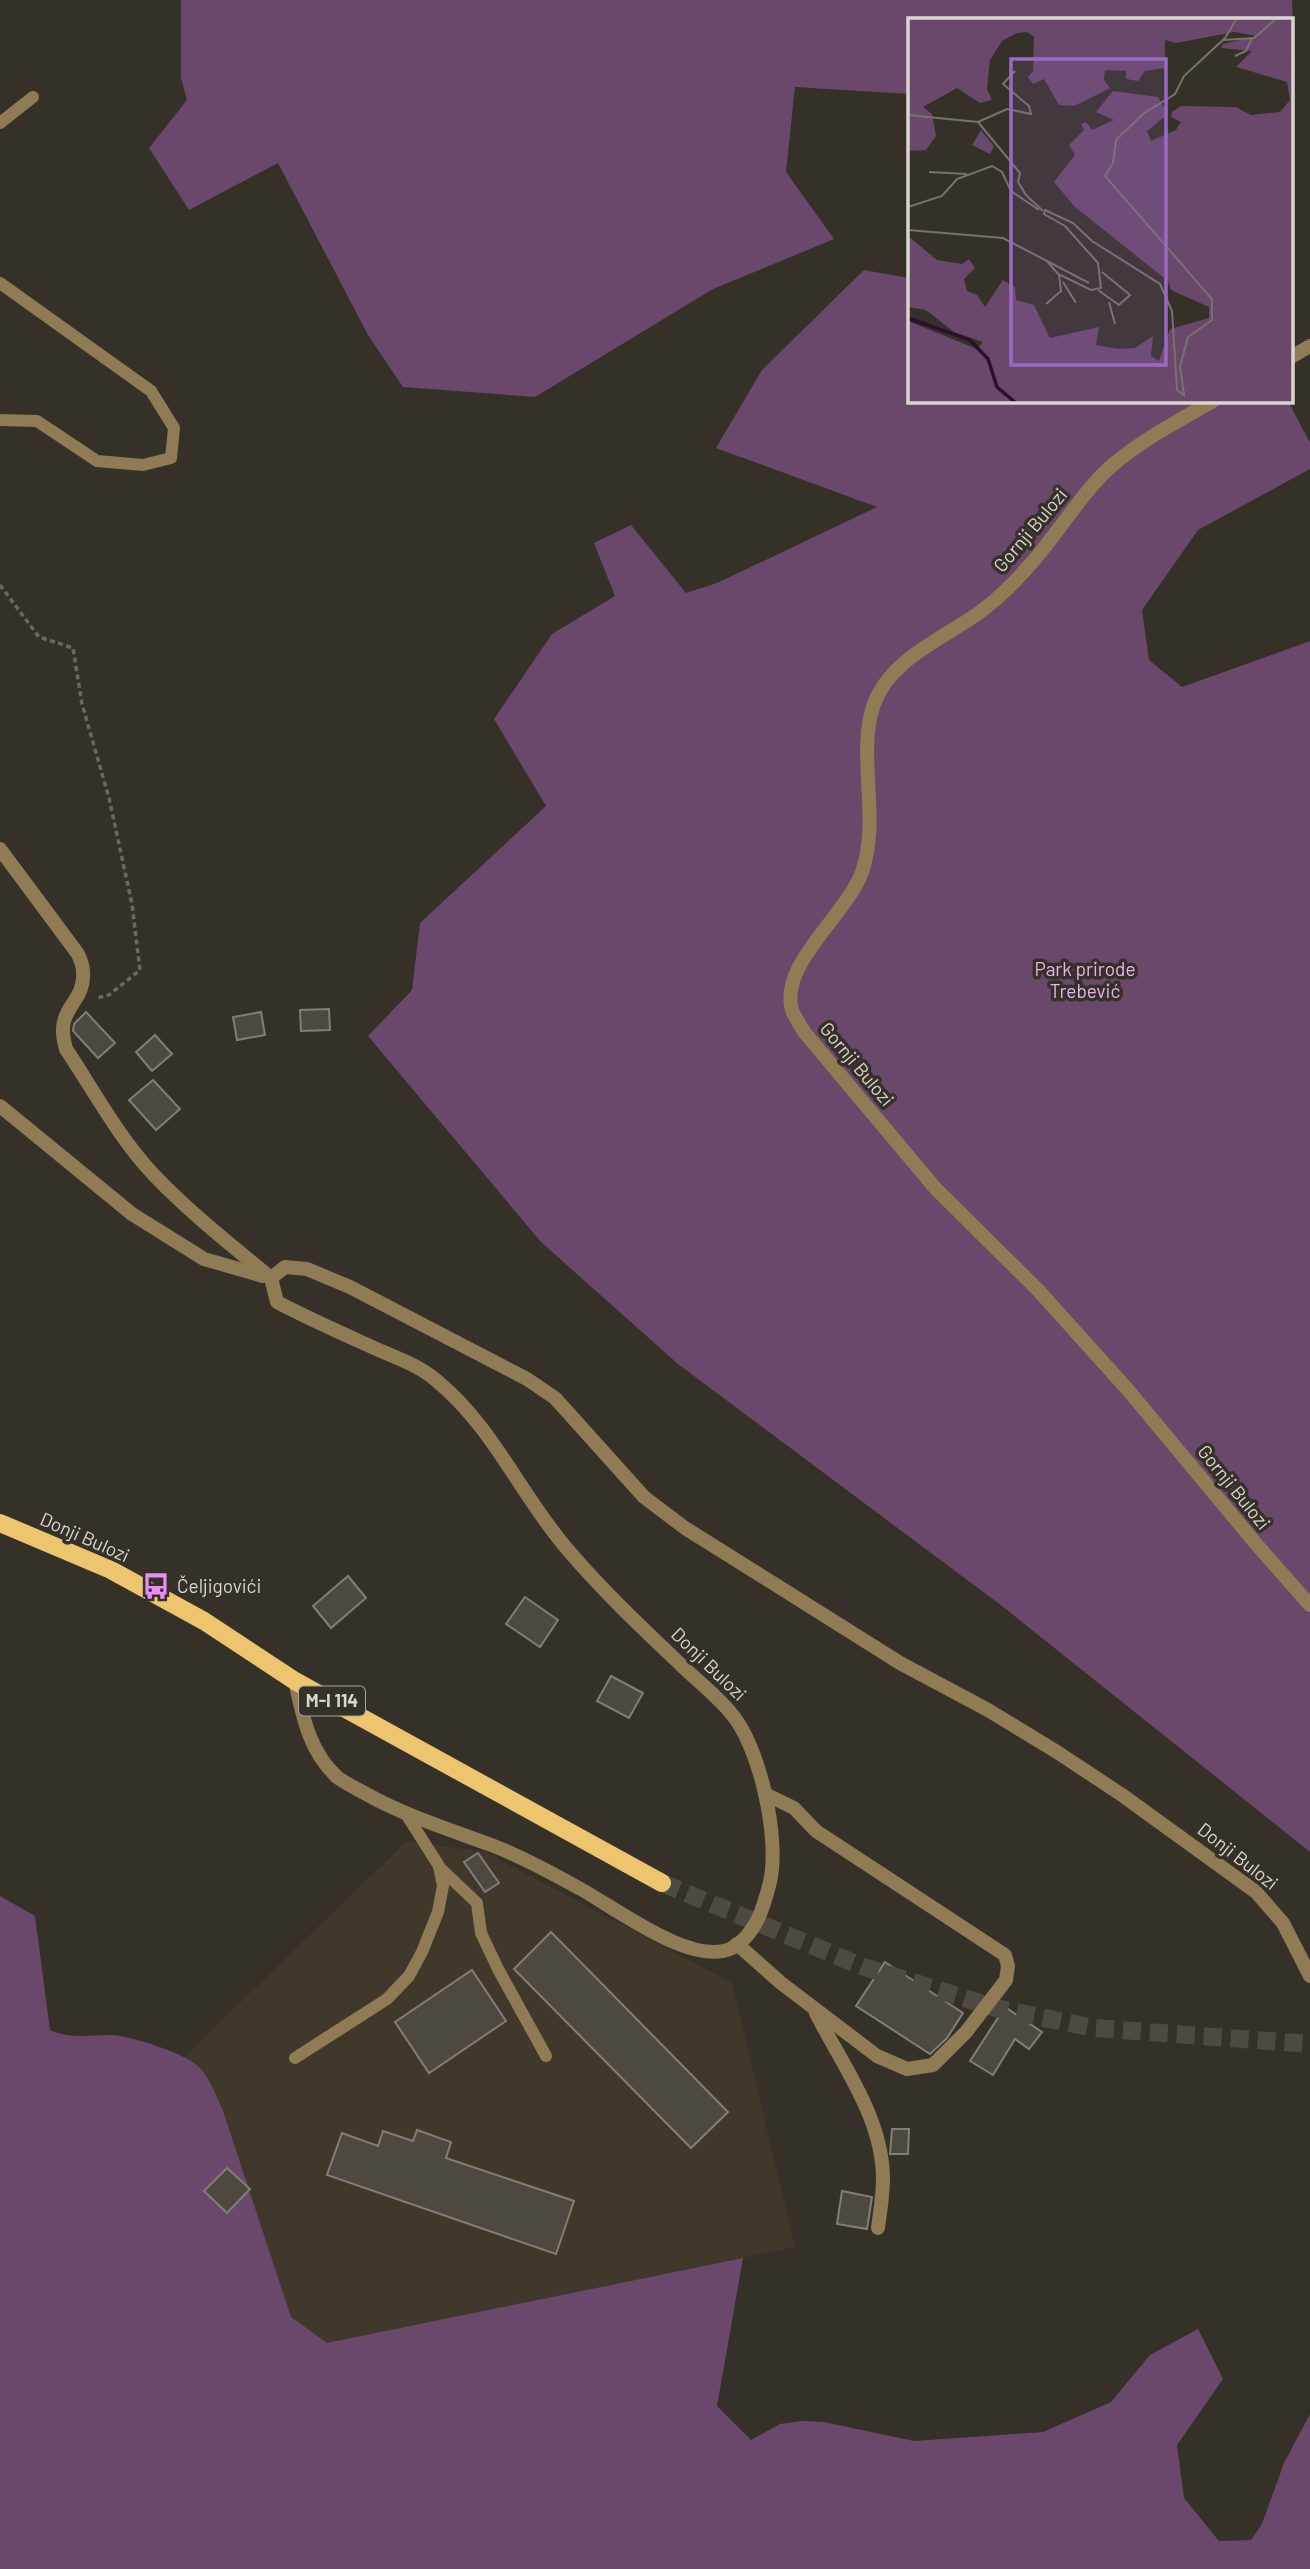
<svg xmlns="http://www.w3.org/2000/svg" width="1310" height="2569" font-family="Barlow,sans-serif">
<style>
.built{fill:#40392b}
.green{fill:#69486c}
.building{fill:#4d4940;stroke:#837e75;stroke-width:2}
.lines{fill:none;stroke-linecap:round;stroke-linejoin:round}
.primary-tunnel{stroke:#4e4a42;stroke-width:18;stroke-dasharray:18 9;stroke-linecap:butt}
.path{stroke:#6c6861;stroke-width:3.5;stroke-dasharray:5 3.5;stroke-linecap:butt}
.service{stroke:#8f7b54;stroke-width:12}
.minor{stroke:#8f7b54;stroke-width:14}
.tertiary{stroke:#8f7b54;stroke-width:14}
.primary{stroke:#eec56f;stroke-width:18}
.labels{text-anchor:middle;stroke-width:7;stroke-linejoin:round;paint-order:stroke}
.shield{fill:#353129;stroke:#a8a49f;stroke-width:2}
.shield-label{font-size:18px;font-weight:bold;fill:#d9d6d1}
.street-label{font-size:19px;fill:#d9d6d1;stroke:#353129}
.park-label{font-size:19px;fill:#ebb2f1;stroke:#353129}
.poi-label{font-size:19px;fill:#d9d6d1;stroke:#353129;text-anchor:start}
.inset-river{fill:none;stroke:#2d0e31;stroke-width:3.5}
.inset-road{fill:none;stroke:#77736c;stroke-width:2}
.view{fill:#9c68c5;fill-opacity:0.15;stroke:#9c68c5;stroke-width:3.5}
.inset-edge{fill:none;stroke:#d9d6d1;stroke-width:3.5}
</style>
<rect width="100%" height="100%" fill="#353129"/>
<polygon class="built" points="407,1841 485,1852 732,1983 795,2247 310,2347 126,2113"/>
<g class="green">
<polygon points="181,0 1292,0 1295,73 1291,74 1291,19 909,19 909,94 795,87 786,172 834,239 713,289 535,397 403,387 368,335 278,163 189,210 149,148 187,100 181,78"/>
<polygon points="864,270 909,278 909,401 1288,401 1310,443 1310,469 1198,530 1142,610 1149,660 1182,687 1310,641 1310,1852 1002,1606 678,1364 541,1242 368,1036 412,990 420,923 546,806 494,719 552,634 615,596 594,543 631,525 686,593 717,583 877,507 716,448 762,370"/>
<path d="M0,1896L35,1916L50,2030C68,2039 89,2035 109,2035C127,2034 188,2054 200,2068C211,2080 216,2096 223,2111L291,2317L327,2343L743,2258L717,2406L751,2440L780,2424L802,2421L824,2422L914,2441L1043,2432L1111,2402L1150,2355L1198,2329L1223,2379L1177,2445L1184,2498L1219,2541L1251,2540L1262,2524L1284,2463L1310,2414V2569H0Z"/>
</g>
<g class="building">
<polygon points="329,1009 330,1030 301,1031 300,1010"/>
<polygon points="86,1012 115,1043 98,1058 73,1031 74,1024"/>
<polygon points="261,1012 265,1035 237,1040 233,1017"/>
<polygon points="155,1035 172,1054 152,1071 136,1052"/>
<polygon points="153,1080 180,1109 156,1130 129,1100"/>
<polygon points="348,1576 366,1598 331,1628 313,1606"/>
<polygon points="525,1597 558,1620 540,1647 506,1624"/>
<polygon points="611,1676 643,1693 629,1718 597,1701"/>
<polygon points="478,1853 499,1883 485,1892 464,1862"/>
<polygon points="551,1932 728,2112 691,2148 514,1969"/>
<polygon points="885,1962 963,2013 947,2038 930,2054 856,2006"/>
<polygon points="472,1970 506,2021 429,2073 395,2022"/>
<polygon points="1005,2007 1042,2032 1029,2049 1015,2039 993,2075 970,2061"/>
<polygon points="892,2129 909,2129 908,2154 890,2154"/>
<polygon points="417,2130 451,2142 446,2158 574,2201 556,2254 327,2175 342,2133 378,2146 383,2131 413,2141"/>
<polygon points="227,2168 250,2189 227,2213 204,2191"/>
<polygon points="842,2191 872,2197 867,2229 837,2224"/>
</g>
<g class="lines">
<polyline class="primary-tunnel" points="662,1883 864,1967 996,2008 1094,2028 1310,2044"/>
<polyline class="path" points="0,585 39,637 73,648 82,704 109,798 132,904 140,970 109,995 97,998"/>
<g class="service">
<polyline points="0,123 33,97"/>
<polyline points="0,283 151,391 174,428 171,458 143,465 97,461 37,421 0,420"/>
<polyline points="439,1867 477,1903 481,1933 498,1969 546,2056"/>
<polyline points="295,2058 387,1999 409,1976 422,1952 438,1912 443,1886 439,1866 406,1814"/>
</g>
<g class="minor">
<path d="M0,849L78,954C80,959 83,965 83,971C86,1005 53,1006 66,1049C94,1091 119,1138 153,1174C189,1212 231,1245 271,1278"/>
<polyline points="0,1106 132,1214 204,1259 263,1276"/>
<polyline points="737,1944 781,1983 877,2056 907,2069 933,2065 966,2032 1006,1980 1008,1966 1005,1955 816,1831 794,1808 765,1794"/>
<path d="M816,2013C842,2065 883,2118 883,2179C883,2195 880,2212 878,2228"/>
</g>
<g class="tertiary">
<polyline points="1291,357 1310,346"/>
<path d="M1213,401C1180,420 1145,438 1115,463C1093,481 1077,505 1060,527C1038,557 1014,586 984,609C948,637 891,657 874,704C856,754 881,817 862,872C846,916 779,964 792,1010C795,1018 801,1026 805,1033L936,1189L1038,1290L1128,1390L1257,1545L1310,1605"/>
<path d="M295,1681C303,1717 309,1751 337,1777C346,1784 358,1789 368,1795C408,1817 451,1830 494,1846C522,1857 550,1872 577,1887C613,1906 692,1968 732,1948C756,1935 764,1906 770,1882C780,1839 760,1745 730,1712C715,1694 695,1679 678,1662C640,1626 602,1590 568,1550C521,1496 494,1428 437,1381C421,1367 400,1359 381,1351C346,1335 311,1320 277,1302L271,1278L285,1267L307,1269L350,1287L527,1379L555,1398L644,1497L685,1528L900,1663L988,1710L1057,1752L1122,1795L1256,1892L1283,1923L1310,1976"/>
</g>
<polyline class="primary" points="0,1523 111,1570 204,1621 295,1681 662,1883"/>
</g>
<defs>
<symbol id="bus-bare" viewBox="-9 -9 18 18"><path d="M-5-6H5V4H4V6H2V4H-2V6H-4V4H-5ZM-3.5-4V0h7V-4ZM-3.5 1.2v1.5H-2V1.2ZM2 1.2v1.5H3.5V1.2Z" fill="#ed8cf9" stroke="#353129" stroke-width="2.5" paint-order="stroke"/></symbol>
</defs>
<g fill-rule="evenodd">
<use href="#bus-bare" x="137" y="1567" width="38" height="38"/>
</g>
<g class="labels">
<rect class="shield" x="299" y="1686.5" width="66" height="29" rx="5"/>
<g class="shield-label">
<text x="332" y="1707">M-I 114</text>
</g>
<g class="street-label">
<text transform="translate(1030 530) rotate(-50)" y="7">Gornji Bulozi</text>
<text transform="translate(857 1064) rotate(50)" y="7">Gornji Bulozi</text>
<text transform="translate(1234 1487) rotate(51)" y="7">Gornji Bulozi</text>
<text transform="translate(85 1537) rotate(24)" y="7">Donji Bulozi</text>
<text transform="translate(709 1664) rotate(44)" y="7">Donji Bulozi</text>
<text transform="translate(1238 1856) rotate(38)" y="7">Donji Bulozi</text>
</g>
<g class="park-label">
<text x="1085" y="976">Park prirode<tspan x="1085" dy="22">Trebević</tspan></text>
</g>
<g class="poi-label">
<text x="177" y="1593">Čeljigovići</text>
</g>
</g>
<g transform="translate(908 18)">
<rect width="385" height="385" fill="#353129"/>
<path d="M0,0H385V385H0V303L69,331L75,324L46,314L18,292L0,289V218L29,242L54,246L61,241L67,250L56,261L59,273L69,277L77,289L95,262L107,269L108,282L126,287L142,320L191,309L188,327L211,331L227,330L245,318L243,338L251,343L262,311L301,300V289L263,272L260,263L167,189L146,164L167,137L161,127L176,112L173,106L178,104L184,112L206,102L188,94L205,73L250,79L260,96L239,113L243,123L268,112L273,104L263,99L264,94L273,88L327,89L343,97L372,94L382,82L379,64L328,49L344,33L313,30L315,26L349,18L326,14L268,25L257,22V50L237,53L230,63L218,61V53L197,52L196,62L202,70L166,88L151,87L136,61L125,66L120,59L125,53L126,19L119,14L109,15L94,23L82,42L79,71L84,82L72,85L49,70L33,79L15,89L24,96L28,118L18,132L0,133ZM73,112L86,128L82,136L64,127Z" fill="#69486c"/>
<path class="inset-river" d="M0,300L62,322L80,341L89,369L108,385"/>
<path class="inset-road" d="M315,22L346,20L369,0M327,38L338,33L344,20M0,97L70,104L112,155L110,164L118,177L135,193M70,104L99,91L123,96L121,88L95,66L107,53M21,154L59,156M0,189L34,178L49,161L84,148L94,154L103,173L131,192M0,212L95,220L181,265M138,242L150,256L183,272L193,270L190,245L157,208L136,196L137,192L165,205L184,223L252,266L264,293L269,372L276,377L272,348L280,319L304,302V281L197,158L205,145L208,122L235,96L267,76L276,58L317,20L329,0M155,264L168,285M190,272L211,287L222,277L194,254M201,284L207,306M138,286L153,273L151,257"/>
<path class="view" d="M103,41H258V347H103Z"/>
<rect width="385" height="385" class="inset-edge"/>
</g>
</svg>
